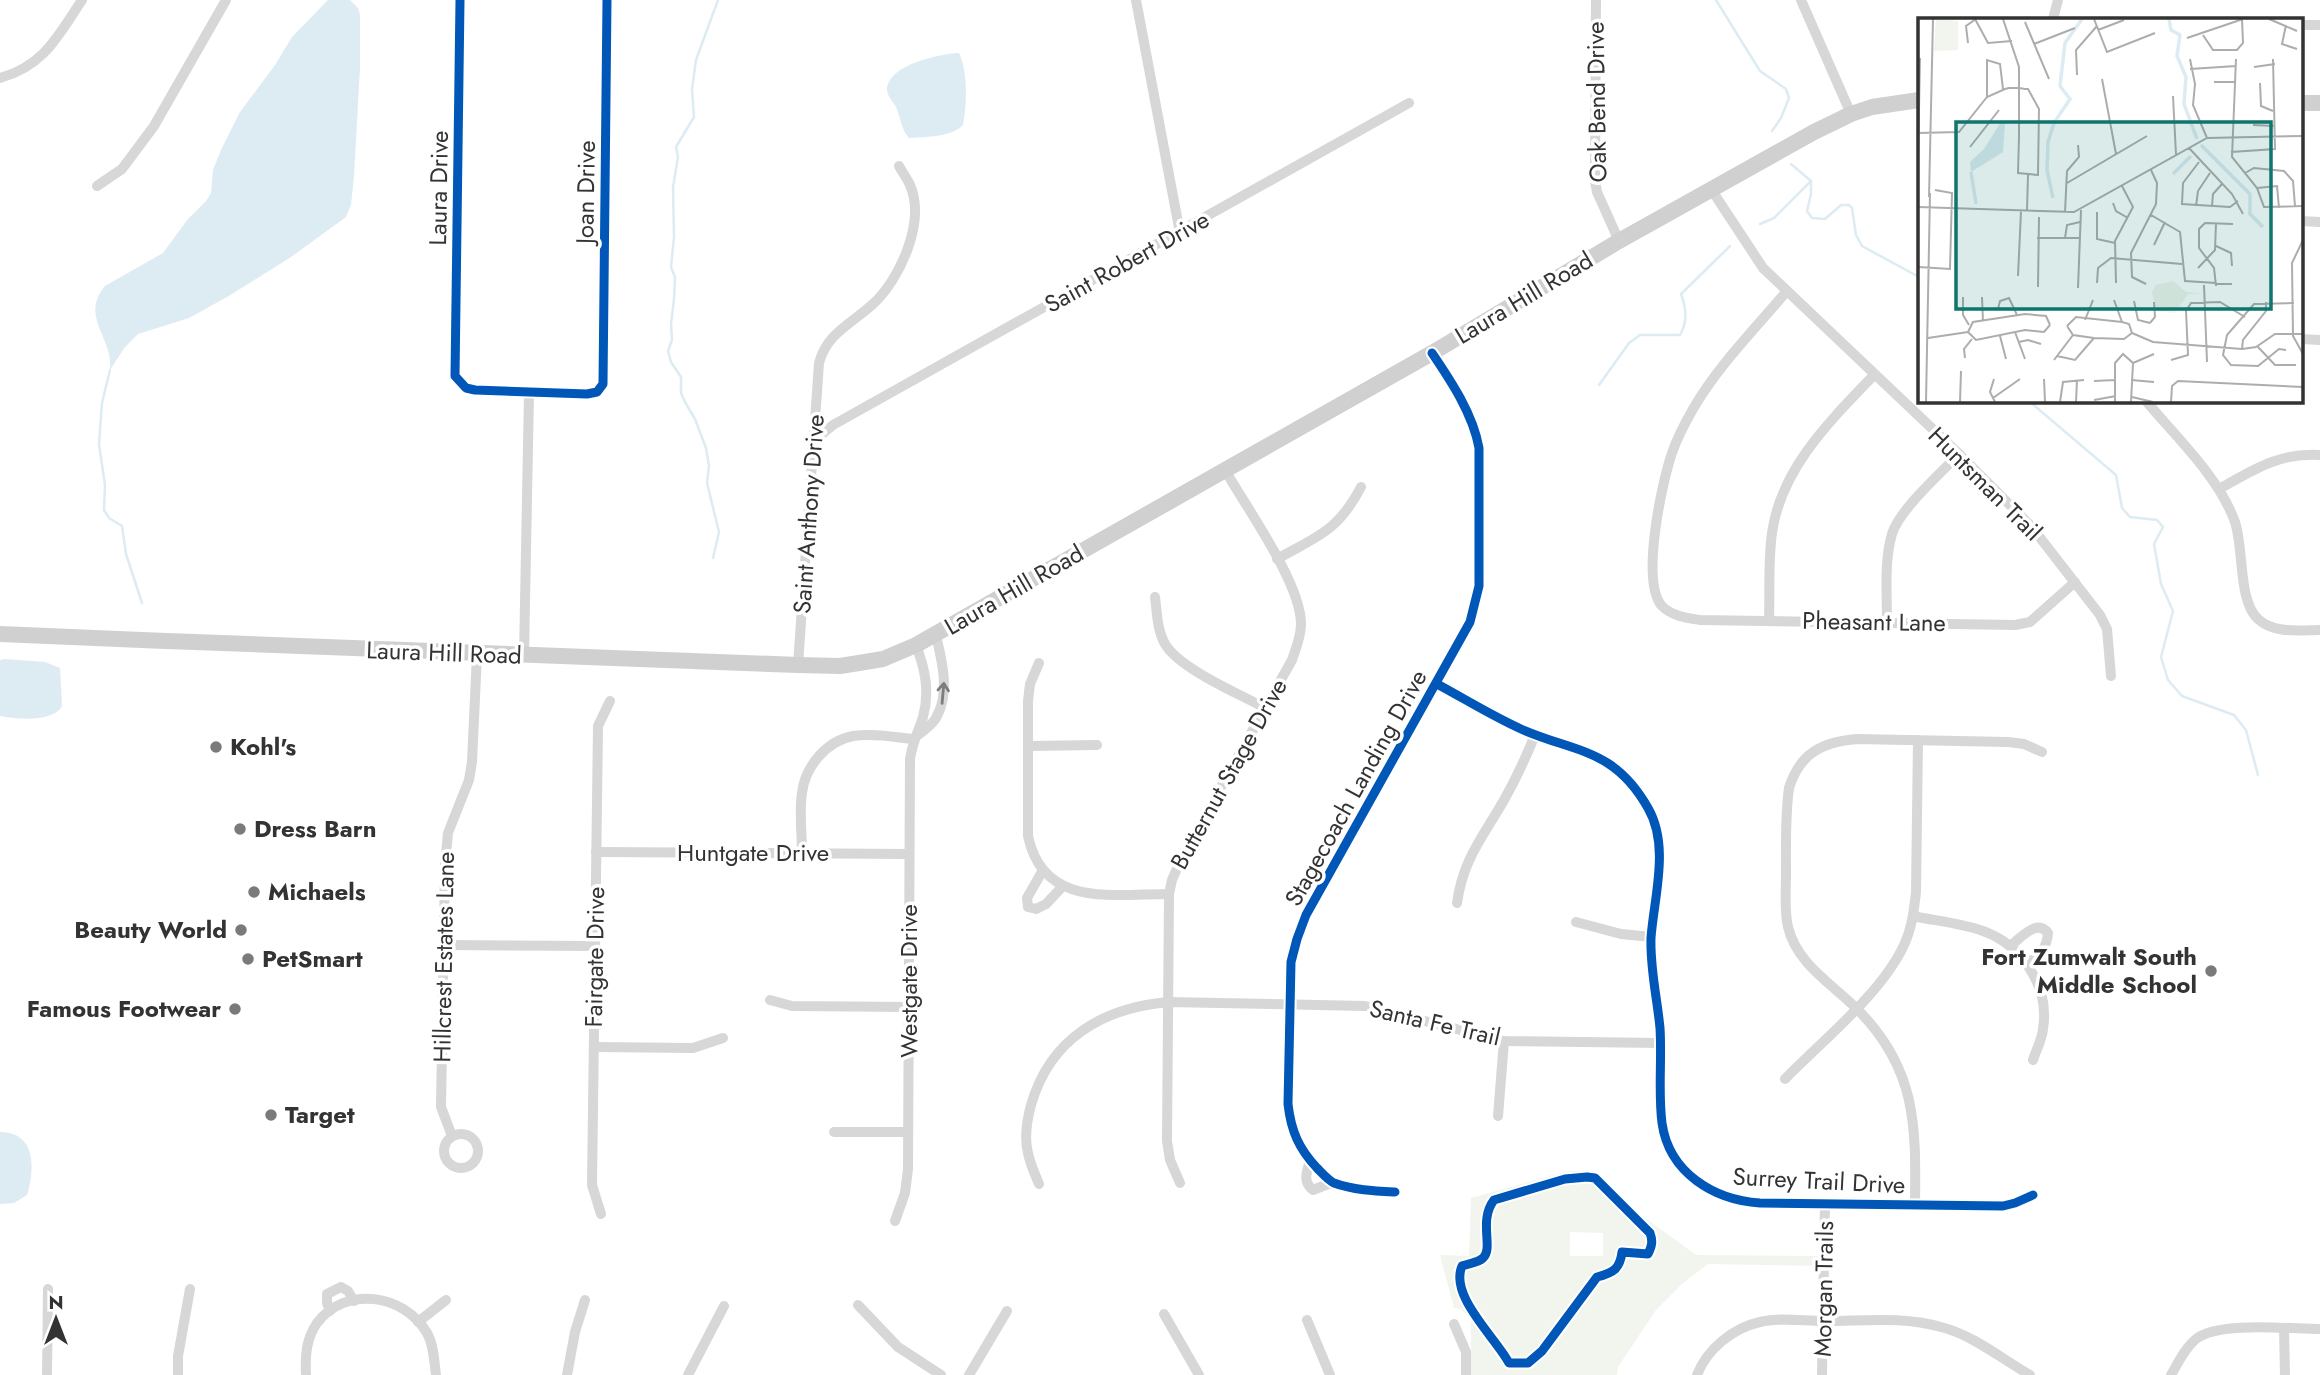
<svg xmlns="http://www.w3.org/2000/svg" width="2320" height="1375" font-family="Jost,sans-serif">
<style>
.green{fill:#f1f5ed;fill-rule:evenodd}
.water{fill:#ddebf3}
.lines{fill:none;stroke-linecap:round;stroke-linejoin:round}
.stream{stroke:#ddebf3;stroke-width:2.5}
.minor{stroke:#d7d7d7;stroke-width:10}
.secondary{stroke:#d0d0d0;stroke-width:16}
.cycleway-casing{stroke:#fff;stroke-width:13}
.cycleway{stroke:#0057b8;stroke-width:9}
.oneway{stroke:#7d7d7d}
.poi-dot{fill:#7a7a7a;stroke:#fff;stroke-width:2.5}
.labels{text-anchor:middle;stroke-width:7;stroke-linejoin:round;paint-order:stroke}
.street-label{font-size:24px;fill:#333;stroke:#fff}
.poi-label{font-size:24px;font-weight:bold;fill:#333;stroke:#fff;text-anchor:start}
.inset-river{fill:none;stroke:#ddebf3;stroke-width:3.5}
.inset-road{fill:none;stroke:#adadad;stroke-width:2}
.view{fill:#0f766e;fill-opacity:0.15;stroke:#0f766e;stroke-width:3.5}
.inset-edge{fill:none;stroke:#333;stroke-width:3.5}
</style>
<rect width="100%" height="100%" fill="#fff"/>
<path class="green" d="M1568,1171H1595L1637,1212L1696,1255L1824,1256V1266L1708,1264L1682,1284L1656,1310L1618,1367L1617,1375H1471V1319L1461,1309L1454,1308L1440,1255L1469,1256L1471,1198ZM1570,1232L1603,1233V1256H1570Z"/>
<g class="water">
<path d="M328,0H350L358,8L360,15V67L354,176L351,205L346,217L291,257L227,297L189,318L138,334L125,347L110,370C114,338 79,317 105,286L163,253L188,219L206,201L211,193L213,170L221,150L240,112L275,65L292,37Z"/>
<path d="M959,53C968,72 967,105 963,125C952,137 925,137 909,138C901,129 901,118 896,107C893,101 886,95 887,88C890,64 940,54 959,53Z"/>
<path d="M5,659L45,662L60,668L62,706C52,723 17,719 0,716V660Z"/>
<path d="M0,1132C36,1132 35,1169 27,1195L14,1203L0,1204Z"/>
</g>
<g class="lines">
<g class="stream">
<polyline points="1716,0 1760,71 1786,89 1789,98 1781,118 1772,131"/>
<polyline points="1791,164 1811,181 1811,194 1807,211 1812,218 1825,219 1841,205 1849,205 1852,208 1856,235 1862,246 1919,277"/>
<polyline points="1760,224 1774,218 1811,181"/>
<polyline points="110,370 102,403 99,444 105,485 104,510 109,518 122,526 126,554 142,603"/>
<path d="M1599,385L1629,343L1640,335H1680C1688,321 1686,308 1681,294L1730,246"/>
<polyline points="2029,401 2116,475 2122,508 2130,517 2157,520 2163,527 2154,544 2161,584 2173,611 2161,657 2168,680 2182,696 2234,715 2246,730 2258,775"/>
<polyline points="713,558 719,532 707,483 709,466 706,448 695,419 685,402 681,393 681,377 671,362 668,351 672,340 671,324 674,299 675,277 671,267 674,237 673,187 678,157 676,147 694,117 692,89 696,60 718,0"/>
</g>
<g class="minor">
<polyline points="460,0 455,376 466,388 475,390 587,394 597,392 603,384 607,0"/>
<polyline points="1136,0 1180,233"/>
<polyline points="1596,0 1595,181 1597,192 1619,241"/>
<polyline points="1801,0 1851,114"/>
<polyline points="2053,19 2058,0"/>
<polyline points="2301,25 2320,25"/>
<path d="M0,78C44,66 58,36 82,0"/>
<polyline points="97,186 122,169 154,126 226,0"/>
<polyline points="1711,189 1763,268 1959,454 2031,526 2100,615 2107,629 2111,676"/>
<polyline points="2301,221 2320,222"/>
<path d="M1786,292C1754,330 1718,366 1693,409C1685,423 1677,438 1672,453C1662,482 1641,579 1661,605C1671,616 1686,618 1700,620L2015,625L2030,622L2075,582"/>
<polyline points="2301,339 2320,340"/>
<path d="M2146,401C2176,437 2219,477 2235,522C2244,549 2238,601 2258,619C2274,634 2300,630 2320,630"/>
<polyline points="814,448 821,435 833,425 1409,103"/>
<path d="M2219,489C2253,470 2280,452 2320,455"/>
<path d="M1277,559C1318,536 1338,531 1361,487"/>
<path d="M1155,597C1157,612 1157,630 1165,644C1180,669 1238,693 1265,708"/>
<path d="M1769,620C1770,591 1768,561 1772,533C1781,468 1831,420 1874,375"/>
<path d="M1887,622C1887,593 1884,561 1892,534C1899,510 1941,473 1959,454"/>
<polyline points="524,656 529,393"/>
<path d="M1039,663L1030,684L1028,701V836C1043,908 1112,894 1169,894"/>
<path d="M798,665L819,363C827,333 851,324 873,304C900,279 926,222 910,185C907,178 902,172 899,166"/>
<path d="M1437,684C1465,699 1492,716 1521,729C1576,753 1614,748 1648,808C1670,846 1654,897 1651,938C1650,969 1657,997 1660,1028C1662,1060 1658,1092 1662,1123C1669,1173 1714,1200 1760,1203L2003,1206L2015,1203L2033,1195"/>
<path d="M918,735C924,730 934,724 937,716C950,692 942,661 936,635"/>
<polyline points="1029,746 1097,745"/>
<polyline points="596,852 909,854"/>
<path d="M802,853C802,833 799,812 802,793C805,767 826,741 853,736C873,733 893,737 913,739"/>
<polyline points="1043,870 1027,898 1028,907 1036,909 1046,904 1062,887"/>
<path d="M1457,903C1463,859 1483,837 1504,800C1516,779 1526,757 1535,735"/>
<path d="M1913,916C1936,921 1961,923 1983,931C2022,945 2050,987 2043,1029C2042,1040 2036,1050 2033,1060"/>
<polyline points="1576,922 1621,934 1652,937"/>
<polyline points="443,945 595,946"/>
<path d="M2010,946C2021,938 2037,918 2048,933C2047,948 2039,956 2027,964"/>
<polyline points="770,1000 792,1006 909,1007"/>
<polyline points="594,1047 693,1048 723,1038"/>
<path d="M1785,1079C1822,1041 1882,993 1904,945C1912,928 1914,910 1916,892L1918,740"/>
<polyline points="1498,1116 1504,1041"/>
<polyline points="834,1132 907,1132"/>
<circle cx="461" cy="1151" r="17"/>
<polyline points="452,1136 441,1107 445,864 448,833 469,780 472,762 477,655"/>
<path d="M1310,1160C1307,1172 1302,1181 1313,1190L1333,1182"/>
<path d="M1180,1183L1170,1160L1167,1141L1169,894L1172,880L1183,855L1292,660C1296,648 1301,637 1301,624C1301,583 1246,507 1225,470"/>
<path d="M1039,1184C1035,1174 1030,1164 1028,1153C1024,1138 1027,1120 1031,1105C1050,1039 1102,1008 1168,1002L1365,1006L1504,1041L1660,1043"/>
<path d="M1395,1192C1375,1191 1353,1190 1334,1183C1328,1180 1322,1173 1317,1168C1299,1149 1291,1131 1288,1104L1291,962L1297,939L1306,915L1470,622L1479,586V448C1473,414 1451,381 1432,353"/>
<path d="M1915,1205C1916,1126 1917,1068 1856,1008C1831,983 1797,964 1788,927C1784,910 1786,891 1786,874C1786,845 1785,817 1789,788C1800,753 1822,742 1857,739L2008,742L2024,744L2042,752"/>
<polyline points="601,1214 592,1185 598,726 610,701"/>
<path d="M895,1221L905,1193L908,1169L910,759C913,740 918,733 923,717C930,691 925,669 916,645"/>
<polyline points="858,1305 898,1347 941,1375"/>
<polyline points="330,1311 327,1303 327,1294 341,1287 348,1291 354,1301"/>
<polyline points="1164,1314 1199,1375"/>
<polyline points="1307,1320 1330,1375"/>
<polyline points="418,1322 446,1300"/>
<polyline points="1454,1324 1466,1352 1466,1375"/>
<polyline points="2284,1328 2285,1375"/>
<polyline points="47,1375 48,1289"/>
<polyline points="178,1375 178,1356 190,1289"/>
<path d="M306,1375C305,1356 306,1339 317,1323C345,1285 405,1294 427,1333C434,1345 434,1361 436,1375"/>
<polyline points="567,1375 575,1332 585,1300"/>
<polyline points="688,1375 724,1306"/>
<polyline points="969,1375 1007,1311"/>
<path d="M1697,1375C1707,1349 1733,1328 1760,1322C1781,1317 1803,1321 1824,1321C1863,1321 1903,1316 1941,1327C1973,1335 2002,1359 2030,1375"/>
<polyline points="1822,1375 1825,1203"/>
<path d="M2171,1375C2178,1363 2185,1348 2196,1339C2218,1321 2291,1329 2320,1329"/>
</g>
<g class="secondary">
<polyline points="2301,103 2320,103"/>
<path d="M0,634C266,645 532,657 798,665L840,666L865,662L883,659L916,645L1432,353L1619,241L1814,132L1851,114L1872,107L1919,100"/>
</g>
<defs>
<g id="cycleway">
<polyline points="460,0 455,376 466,388 475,390 587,394 597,392 603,384 607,0"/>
<path d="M1437,684C1465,699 1492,716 1521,729C1576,753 1614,748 1648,808C1670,846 1654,897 1651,938C1650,969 1657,997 1660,1028C1662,1060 1658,1092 1662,1123C1669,1173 1714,1200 1760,1203L2003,1206L2015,1203L2033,1195"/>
<path d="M1587,1177L1595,1178L1650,1233C1653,1241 1652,1246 1648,1254L1622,1252C1620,1269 1613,1273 1597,1277L1542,1351L1528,1363H1509C1496,1338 1449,1296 1462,1266C1469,1263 1478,1263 1483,1258C1494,1248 1478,1221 1494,1200L1565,1179Z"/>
<path d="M1395,1192C1375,1191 1353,1190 1334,1183C1328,1180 1322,1173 1317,1168C1299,1149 1291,1131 1288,1104L1291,962L1297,939L1306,915L1470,622L1479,586V448C1473,414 1451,381 1432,353"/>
</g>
</defs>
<use href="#cycleway" class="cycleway-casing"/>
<use href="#cycleway" class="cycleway"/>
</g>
<defs><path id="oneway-shaft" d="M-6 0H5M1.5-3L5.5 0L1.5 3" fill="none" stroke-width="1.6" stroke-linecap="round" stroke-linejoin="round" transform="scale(1.75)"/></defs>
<use class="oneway" href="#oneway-shaft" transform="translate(943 693) rotate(-85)"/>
<g class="poi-dot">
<circle cx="216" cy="747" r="7"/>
<circle cx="240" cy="829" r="7"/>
<circle cx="254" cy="892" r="7"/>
<circle cx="241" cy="930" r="7"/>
<circle cx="248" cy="959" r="7"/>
<circle cx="2211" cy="971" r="7"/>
<circle cx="235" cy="1009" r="7"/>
<circle cx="271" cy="1115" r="7"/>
</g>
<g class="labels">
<g class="street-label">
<text transform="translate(1597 102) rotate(-91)" y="8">Oak Bend Drive</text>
<text transform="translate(439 188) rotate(-89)" y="8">Laura Drive</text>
<text transform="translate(586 192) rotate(-89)" y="8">Joan Drive</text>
<text transform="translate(1127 262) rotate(-29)" y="8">Saint Robert Drive</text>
<text transform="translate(1524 298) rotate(-31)" y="8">Laura Hill Road</text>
<text transform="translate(1985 484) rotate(45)" y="8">Huntsman Trail</text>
<text transform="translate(809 514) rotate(-86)" y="8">Saint Anthony Drive</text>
<text transform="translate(1014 590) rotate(-30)" y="8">Laura Hill Road</text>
<text transform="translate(1874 622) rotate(1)" y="8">Pheasant Lane</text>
<text transform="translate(444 653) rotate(2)" y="8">Laura Hill Road</text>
<text transform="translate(1229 774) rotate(-61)" y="8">Butternut Stage Drive</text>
<text transform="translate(1356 788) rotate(-61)" y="8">Stagecoach Landing Drive</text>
<text x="753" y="861">Huntgate Drive</text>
<text transform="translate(444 957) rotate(-89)" y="8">Hillcrest Estates Lane</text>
<text transform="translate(595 957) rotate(-89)" y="8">Fairgate Drive</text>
<text transform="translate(909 981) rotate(-90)" y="8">Westgate Drive</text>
<text transform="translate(1435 1023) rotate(13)" y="8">Santa Fe Trail</text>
<text transform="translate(1819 1181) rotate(3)" y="8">Surrey Trail Drive</text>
<text transform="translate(1824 1289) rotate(-89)" y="8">Morgan Trails</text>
</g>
<g class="poi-label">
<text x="230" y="755">Kohl's</text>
<text x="254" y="837">Dress Barn</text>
<text x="268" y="900">Michaels</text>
<text x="227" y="938" text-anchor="end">Beauty World</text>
<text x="2197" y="965" text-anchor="end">Fort Zumwalt South<tspan x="2197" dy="28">Middle School</tspan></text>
<text x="262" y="967">PetSmart</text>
<text x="221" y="1017" text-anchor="end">Famous Footwear</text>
<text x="285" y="1123">Target</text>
</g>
</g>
<g transform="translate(1918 18)">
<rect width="385" height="385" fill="#fff"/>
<path d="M18,1L40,3V32L16,33ZM255,263L268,274L286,276H270L257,295L238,293L234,274L238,267Z" fill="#f1f5ed"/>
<path d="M83,104L87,106L85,134L53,154L52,144L66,131Z" fill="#ddebf3"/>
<path class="inset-river" d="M251,1L253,12L262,17L259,38L268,59L266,86L279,121M283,127L332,176V196L345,209M53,154L58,186M255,156L273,138M135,180L129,152L130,124L136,105L152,81L142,68L147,25L164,1"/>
<path class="inset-road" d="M57,1L70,25L94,23M176,1L189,34L237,15M351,1L379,13M107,4L131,61M368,7L364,26L379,31M180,12L206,2M285,17L295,32H319L325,25L324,1M269,20L325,1M50,25L48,8L58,1M116,26L157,10M272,41L277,66L275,87L289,120M318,41L314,139L339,170L346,189L385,188M336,49L357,46M272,51L318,48M159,57L158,32L179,8M184,61L198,136M296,64H318M342,65L343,88L355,93M255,78L258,137M69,79V42L82,46L85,71M335,107L357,108M0,115L41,114L69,79L87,71L91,70H101L107,71H110L121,91L120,157L100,155L101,119V49L85,1M52,129L81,92M271,130L314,176L325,196M313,134L357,131L355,41M0,142L2,40M281,144L265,165L264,186L312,189L320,183M327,155L336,150L366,153L375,163L377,188M149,165L229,118M339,170L359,168L361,190M11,179L15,1M195,185L198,193L210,200M278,188L280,173L292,155M294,188L295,176L304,166M0,189L156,194L289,120L385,118M109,192L110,157M147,194L149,153L161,139L160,127M179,194V221L197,225M233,197L262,214L267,263L314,266M119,220H162M147,220L149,207L162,204M385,222L374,245L375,318L385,336M236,227L247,204M298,228L313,235L314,248M0,249L32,251L34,175L17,172M280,250L297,232L298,205M100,258L103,193M179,265L180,250L193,240L264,246M198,265L197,223L215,189L204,168M228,266L214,259L213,235L238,186L239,165L233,152M286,267L289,344M298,268L296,250L281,230V211L287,205L315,206M120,269L121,199M160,270L163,192M45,279V297L51,307M64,279L65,304M196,282L204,304M216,283L220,302L232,305M80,291L82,283L91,280L99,297M167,302L175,282M232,305L237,299L236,284M149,308L158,299L204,304L211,306L214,315M149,308L155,317L176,320L206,321L214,315M50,314L55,304L107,296L128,298L132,307M50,314L58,322L107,312L126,314L132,307M97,314L107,341M214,315L235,324L324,331L338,329L357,316H385M82,318L88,341M10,320L50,314M101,324L110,322L123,326M340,329L357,347H378M324,331L325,322L348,293V284M368,332L361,331L340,348L313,347L305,337L309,317L336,286L376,285M139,338L157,342L176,320M47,340L46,331L54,321M136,342L155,317M253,342L270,337L268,293L273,285L302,284L327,299M215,345L236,336M76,361L72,374L77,384M126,361L127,384M213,362L236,364M176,363L197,362M214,379L235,384M75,380L102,361M176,382L198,378M8,384L12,175M42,384L43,353M142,384L145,364L166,362M158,384L159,362M197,384V345L205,336L215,345L213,384M253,384L254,368L260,363L385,369"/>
<path class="view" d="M38,104H353V291H38Z"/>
<rect width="385" height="385" class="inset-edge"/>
</g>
<g transform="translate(56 1319)" stroke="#ffffff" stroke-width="5" paint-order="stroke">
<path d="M0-5L12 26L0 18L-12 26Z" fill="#333333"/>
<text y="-10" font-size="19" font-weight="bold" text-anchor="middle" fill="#333333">N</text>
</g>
</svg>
